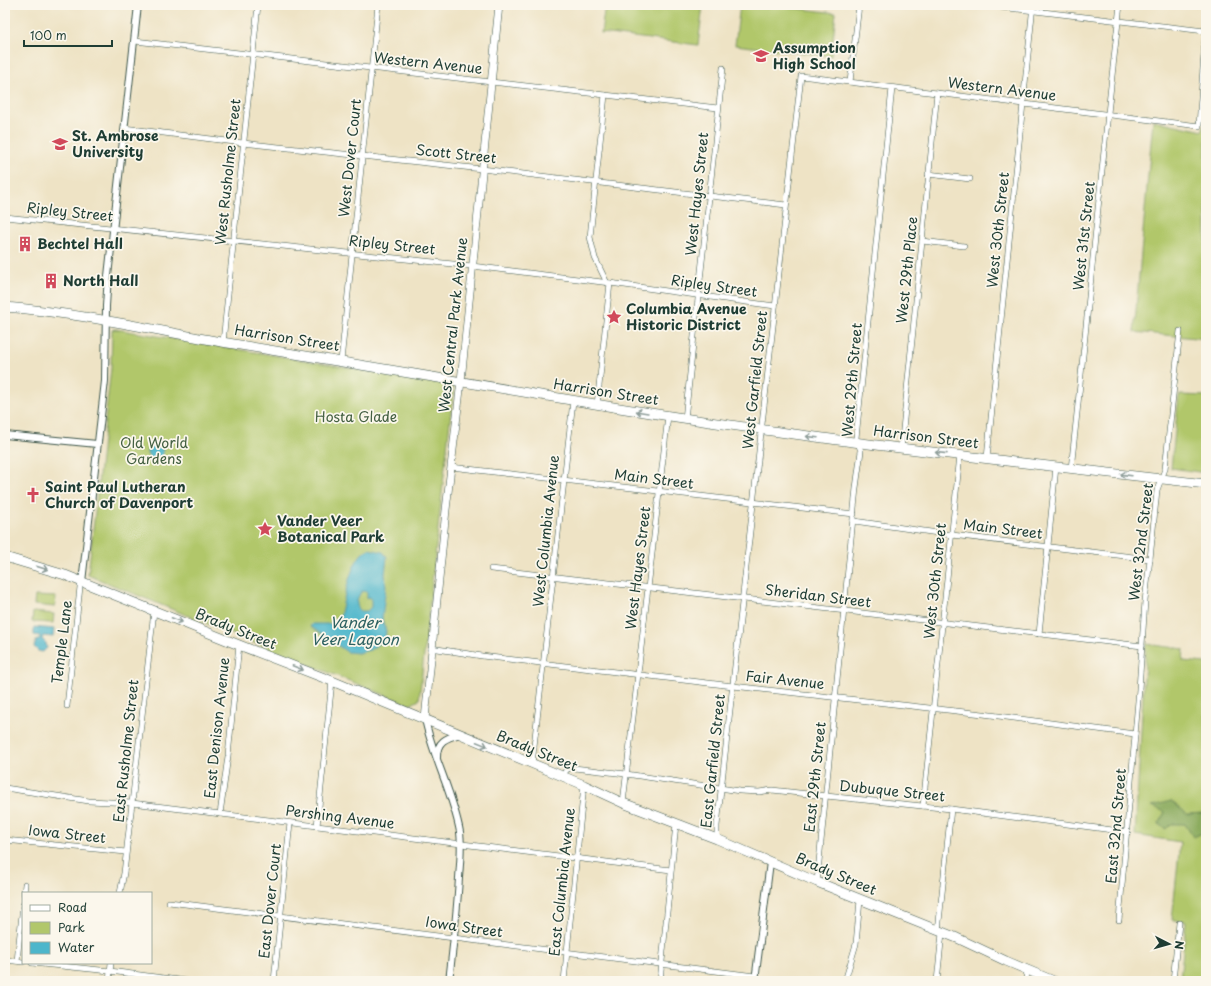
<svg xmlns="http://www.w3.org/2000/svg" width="1211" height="986" font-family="'Playpen Sans',sans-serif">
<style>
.green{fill:#b1c76b;stroke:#688250}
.forest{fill:#8cac5f;stroke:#56744a}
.water{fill:#4db6cb;stroke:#367a80;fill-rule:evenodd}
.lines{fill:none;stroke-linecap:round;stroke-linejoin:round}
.minor-casing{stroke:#3e564a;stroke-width:6}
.tertiary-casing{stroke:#3e564a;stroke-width:8}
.secondary-casing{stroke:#3e564a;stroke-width:8}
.trunk-casing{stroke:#3e564a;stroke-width:10}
.minor{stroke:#fff;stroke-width:5}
.tertiary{stroke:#fff;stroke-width:6}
.secondary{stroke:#fff;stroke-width:7}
.trunk{stroke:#fff;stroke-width:9}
.oneway{stroke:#8f9e9a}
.labels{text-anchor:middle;stroke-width:3.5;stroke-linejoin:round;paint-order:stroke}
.poi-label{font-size:14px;font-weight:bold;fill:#1f3d34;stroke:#fbf7ec;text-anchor:start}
.street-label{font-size:14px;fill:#1f3d34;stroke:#fbf7ec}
.park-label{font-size:14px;fill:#446042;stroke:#fbf7ec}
.water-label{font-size:15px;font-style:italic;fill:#2d6161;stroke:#fbf7ec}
</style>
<rect width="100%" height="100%" fill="#fbf7ec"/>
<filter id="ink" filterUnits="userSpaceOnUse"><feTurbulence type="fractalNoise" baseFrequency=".025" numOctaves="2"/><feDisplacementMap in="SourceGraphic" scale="8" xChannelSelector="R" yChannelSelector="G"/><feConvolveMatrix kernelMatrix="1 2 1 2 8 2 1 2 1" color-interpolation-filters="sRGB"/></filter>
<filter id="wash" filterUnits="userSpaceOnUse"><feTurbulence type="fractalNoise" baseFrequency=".012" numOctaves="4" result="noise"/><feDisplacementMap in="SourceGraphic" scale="16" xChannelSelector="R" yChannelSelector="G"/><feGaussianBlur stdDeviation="0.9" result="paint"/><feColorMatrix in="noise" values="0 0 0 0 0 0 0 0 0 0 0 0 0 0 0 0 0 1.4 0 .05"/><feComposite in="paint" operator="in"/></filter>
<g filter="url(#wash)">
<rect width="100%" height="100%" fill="#eee3c5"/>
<g class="green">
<polygon points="605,5 703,5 698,45 601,33"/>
<polygon points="740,5 768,5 836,13 831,56 735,45"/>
<polygon points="1206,88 1206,339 1134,332 1153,120 1203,131"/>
<polygon points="115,329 454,385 419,700 410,705 252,642 88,575 111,368 112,330"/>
<polygon points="1179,395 1206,396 1206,473 1171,468"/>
<polygon points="35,596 56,597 55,607 34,605"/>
<polygon points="33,612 54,614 53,623 32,622"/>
<polygon points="1146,644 1184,649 1183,661 1206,663 1206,981 1180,981 1186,921 1172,920 1180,842 1135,835"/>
</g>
<polygon class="forest" points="1171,801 1187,814 1204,813 1205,832 1193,837 1185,824 1171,824 1166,829 1158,824 1165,812 1152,806"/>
<g class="water">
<circle cx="155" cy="452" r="8"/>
<path d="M369,549L383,552L387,557L385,574L386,586L382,619L386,631L385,639L370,650L358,653L347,652L310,626L312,624H330L340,617C344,600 351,555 369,549ZM362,591L367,592V598L370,597L371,598V607L367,611H361C354,606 357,597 362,591Z"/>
<polygon points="34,627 54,629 53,637 43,636 42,639 46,643 47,648 43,652 38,651 34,647 36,641 40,639 40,636 34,635"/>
</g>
</g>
<g filter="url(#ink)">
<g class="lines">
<defs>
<g id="minor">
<polyline points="983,5 1205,31"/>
<polyline points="135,41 718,108"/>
<polyline points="850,82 859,5"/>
<polyline points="605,95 590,237 595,258 607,283"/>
<polyline points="124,128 243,143 482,169 786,205"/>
<polyline points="928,174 970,179"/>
<polyline points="5,217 472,266 610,283 775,306"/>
<polyline points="922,241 964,246"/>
<polyline points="223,342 258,5"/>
<polyline points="341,361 378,5"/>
<polyline points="597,405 610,283"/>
<polyline points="685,419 723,68"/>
<polyline points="901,449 937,93"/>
<polyline points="987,458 1033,5"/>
<polyline points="451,467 854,514"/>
<path d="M1071,469C1088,314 1102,159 1120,5"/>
<polyline points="854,521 952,535 1150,559"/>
<polyline points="491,569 1142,646"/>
<polyline points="1039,634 1056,467"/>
<polyline points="431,648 482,656 733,686 983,714 1135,734"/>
<polyline points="67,706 80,587 82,582"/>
<polyline points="532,764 573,401"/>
<path d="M563,777C565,770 567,768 574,768L626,774L740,791L759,792L772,790L826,796L951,809L1128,832"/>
<polyline points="5,788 89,801 132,803 671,870"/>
<polyline points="623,803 668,416"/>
<polyline points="923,806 960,455"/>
<polyline points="220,814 228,756 239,645"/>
<polyline points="317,826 332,681"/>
<polyline points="717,839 717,826 801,76 1199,126 1206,24"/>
<polyline points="5,840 126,852"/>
<polyline points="817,882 856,488 861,451 856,438 892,88"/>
<polyline points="24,893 25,884"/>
<polyline points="120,893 124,873 154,611"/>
<polyline points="169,902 755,976"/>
<polyline points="1119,920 1139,689 1145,601 1150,559 1157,490 1165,469 1180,331"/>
<polyline points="938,931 951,809"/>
<polyline points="5,960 23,962"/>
<polyline points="17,961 23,905"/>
<polyline points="32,963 110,971 186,981"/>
<polyline points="109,981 111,963"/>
<polyline points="274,981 290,823"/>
<polyline points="564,981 584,785"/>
<polyline points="660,981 676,824"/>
<polyline points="845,981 856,944 860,900"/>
<polyline points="937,981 942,933"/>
<polyline points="1026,981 1027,970"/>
<polyline points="1173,981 1179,923"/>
</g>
<g id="tertiary">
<polyline points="5,435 97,444"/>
<polyline points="82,582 105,381 106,306 108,276 138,5"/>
<path d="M425,719C433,758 453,793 460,832C462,847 460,863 459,878C457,912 453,947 449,981"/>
<path d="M437,757C437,741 446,738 460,734"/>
<polyline points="755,981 770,862"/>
</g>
<polyline id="secondary" points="425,719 446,510 461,381 499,5"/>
<g id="trunk">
<path d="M5,307C78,313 150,329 222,342C338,362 455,380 571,400C782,436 994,460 1206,484"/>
<polyline points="5,557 65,575 239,645 332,681 584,785 623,803 717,839 817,882 957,938 1006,961 1054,981"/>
</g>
</defs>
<use href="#minor" class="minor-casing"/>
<use href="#tertiary" class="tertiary-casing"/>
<use href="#secondary" class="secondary-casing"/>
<use href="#trunk" class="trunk-casing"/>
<use href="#minor" class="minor"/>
<use href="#tertiary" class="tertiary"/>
<use href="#secondary" class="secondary"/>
<use href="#trunk" class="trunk"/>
</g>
<defs><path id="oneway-shaft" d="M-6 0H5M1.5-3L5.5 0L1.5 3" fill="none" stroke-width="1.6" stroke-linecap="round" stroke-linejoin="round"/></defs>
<g class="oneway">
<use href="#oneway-shaft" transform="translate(642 412) rotate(-171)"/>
<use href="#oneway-shaft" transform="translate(812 437) rotate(-173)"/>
<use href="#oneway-shaft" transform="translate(941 453) rotate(-174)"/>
<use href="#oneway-shaft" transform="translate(1126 475) rotate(-173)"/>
<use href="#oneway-shaft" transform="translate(42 568) rotate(17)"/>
<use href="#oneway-shaft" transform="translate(177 620) rotate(22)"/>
<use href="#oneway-shaft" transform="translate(298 668) rotate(21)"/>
<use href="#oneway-shaft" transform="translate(482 744) rotate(22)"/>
</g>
</g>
<defs>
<symbol id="school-bare" viewBox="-9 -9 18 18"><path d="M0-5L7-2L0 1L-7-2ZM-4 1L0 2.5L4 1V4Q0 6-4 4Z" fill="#d1495b" stroke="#fbf7ec" stroke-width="2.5" paint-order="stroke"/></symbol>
<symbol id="university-bare" viewBox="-9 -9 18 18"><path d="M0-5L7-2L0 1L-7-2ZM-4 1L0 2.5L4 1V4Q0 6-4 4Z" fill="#d1495b" stroke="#fbf7ec" stroke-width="2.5" paint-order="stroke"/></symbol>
<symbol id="building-bare" viewBox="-9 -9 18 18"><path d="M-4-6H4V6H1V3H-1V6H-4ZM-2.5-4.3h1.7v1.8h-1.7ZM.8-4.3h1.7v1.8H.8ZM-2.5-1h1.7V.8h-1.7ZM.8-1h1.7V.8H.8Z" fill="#d1495b" stroke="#fbf7ec" stroke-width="2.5" paint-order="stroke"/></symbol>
<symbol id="sight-bare" viewBox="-9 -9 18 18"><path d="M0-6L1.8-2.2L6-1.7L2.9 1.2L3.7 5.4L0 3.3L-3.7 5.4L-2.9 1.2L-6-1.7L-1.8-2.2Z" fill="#d1495b" stroke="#fbf7ec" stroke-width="2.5" paint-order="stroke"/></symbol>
<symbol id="church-bare" viewBox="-9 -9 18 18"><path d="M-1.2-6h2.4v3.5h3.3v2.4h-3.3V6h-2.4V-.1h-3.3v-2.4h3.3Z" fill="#d1495b" stroke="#fbf7ec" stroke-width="2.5" paint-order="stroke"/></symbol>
</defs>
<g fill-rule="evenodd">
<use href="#school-bare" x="750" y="45" width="22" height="22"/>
<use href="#university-bare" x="49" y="133" width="22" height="22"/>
<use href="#building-bare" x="14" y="233" width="22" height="22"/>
<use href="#building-bare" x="40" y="270" width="22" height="22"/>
<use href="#sight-bare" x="603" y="306" width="22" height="22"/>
<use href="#church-bare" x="22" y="484" width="22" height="22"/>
<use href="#sight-bare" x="254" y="518" width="22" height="22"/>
</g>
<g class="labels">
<g class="poi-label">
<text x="773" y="53">Assumption<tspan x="773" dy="16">High School</tspan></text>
<text x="72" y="141">St. Ambrose<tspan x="72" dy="16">University</tspan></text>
<text x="37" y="249">Bechtel Hall</text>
<text x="63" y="286">North Hall</text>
<text x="626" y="314">Columbia Avenue<tspan x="626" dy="16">Historic District</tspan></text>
<text x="45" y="492">Saint Paul Lutheran<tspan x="45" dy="16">Church of Davenport</tspan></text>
<text x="277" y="526">Vander Veer<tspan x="277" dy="16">Botanical Park</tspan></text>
</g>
<g class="street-label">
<text transform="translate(428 63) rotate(6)" y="5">Western Avenue</text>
<text transform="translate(1002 89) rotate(7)" y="5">Western Avenue</text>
<text transform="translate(456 154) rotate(6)" y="5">Scott Street</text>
<text transform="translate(350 158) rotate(-84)" y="5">West Dover Court</text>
<text transform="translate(228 172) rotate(-84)" y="5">West Rusholme Street</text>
<text transform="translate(697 194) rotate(-84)" y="5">West Hayes Street</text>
<text transform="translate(70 212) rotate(6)" y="5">Ripley Street</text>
<text transform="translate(998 230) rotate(-84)" y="5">West 30th Street</text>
<text transform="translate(1084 236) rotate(-84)" y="5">West 31st Street</text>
<text transform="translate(392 245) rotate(6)" y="5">Ripley Street</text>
<text transform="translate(907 270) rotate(-84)" y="5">West 29th Place</text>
<text transform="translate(714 286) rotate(8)" y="5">Ripley Street</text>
<text transform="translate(453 325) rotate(-84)" y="5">West Central Park Avenue</text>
<text transform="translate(287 338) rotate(9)" y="5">Harrison Street</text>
<text transform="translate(755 380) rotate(-84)" y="5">West Garfield Street</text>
<text transform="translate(852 380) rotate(-85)" y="5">West 29th Street</text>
<text transform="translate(606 392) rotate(9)" y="5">Harrison Street</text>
<text transform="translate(926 437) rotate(7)" y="5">Harrison Street</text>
<text transform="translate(654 479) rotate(7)" y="5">Main Street</text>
<text transform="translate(1003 529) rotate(7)" y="5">Main Street</text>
<text transform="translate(546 531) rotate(-84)" y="5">West Columbia Avenue</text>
<text transform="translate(1141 542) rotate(-83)" y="5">West 32nd Street</text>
<text transform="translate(638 568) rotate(-83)" y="5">West Hayes Street</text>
<text transform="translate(935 581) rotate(-84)" y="5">West 30th Street</text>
<text transform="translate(818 596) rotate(7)" y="5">Sheridan Street</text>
<text transform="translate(236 629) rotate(22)" y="5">Brady Street</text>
<text transform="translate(62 642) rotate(-83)" y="5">Temple Lane</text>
<text transform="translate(785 680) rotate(6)" y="5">Fair Avenue</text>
<text transform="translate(217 728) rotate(-84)" y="5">East Denison Avenue</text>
<text transform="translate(126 751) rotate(-84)" y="5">East Rusholme Street</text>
<text transform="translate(537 751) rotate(22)" y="5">Brady Street</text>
<text transform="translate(713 761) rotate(-84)" y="5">East Garfield Street</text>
<text transform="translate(815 777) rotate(-84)" y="5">East 29th Street</text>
<text transform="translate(892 791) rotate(6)" y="5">Dubuque Street</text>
<text transform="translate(340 817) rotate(7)" y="5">Pershing Avenue</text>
<text transform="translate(1116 826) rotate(-85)" y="5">East 32nd Street</text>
<text transform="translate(67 834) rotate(6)" y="5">Iowa Street</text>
<text transform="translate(836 874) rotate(23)" y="5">Brady Street</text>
<text transform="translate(562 882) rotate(-84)" y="5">East Columbia Avenue</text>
<text transform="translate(270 901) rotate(-84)" y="5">East Dover Court</text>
<text transform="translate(464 927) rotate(8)" y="5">Iowa Street</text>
</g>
<g class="park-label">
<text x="356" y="422">Hosta Glade</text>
<text x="154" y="448">Old World<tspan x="154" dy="16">Gardens</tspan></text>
</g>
<g class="water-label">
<text x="355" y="628">Vander<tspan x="355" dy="17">Veer Lagoon</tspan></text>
</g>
</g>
<rect width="1211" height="986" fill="none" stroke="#fbf7ec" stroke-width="20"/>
<rect x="22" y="892" width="130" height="72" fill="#fbf7ec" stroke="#a3ada2"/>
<rect x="30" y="905" width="20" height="6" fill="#ffffff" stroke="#a3ada2"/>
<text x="58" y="912" font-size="12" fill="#1f3d34">Road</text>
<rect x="30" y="922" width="20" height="12" fill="#b1c76b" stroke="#a3ada2"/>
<text x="58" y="932" font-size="12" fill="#1f3d34">Park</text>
<rect x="30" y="942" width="20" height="12" fill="#4db6cb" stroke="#a3ada2"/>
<text x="58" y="952" font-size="12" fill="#1f3d34">Water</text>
<g transform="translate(1169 944) rotate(96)" stroke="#fbf7ec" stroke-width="3" paint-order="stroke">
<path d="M0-3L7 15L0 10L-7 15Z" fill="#1f3d34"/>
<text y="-6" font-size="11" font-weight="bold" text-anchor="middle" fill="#1f3d34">N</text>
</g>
<path d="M24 40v6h88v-6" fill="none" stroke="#1f3d34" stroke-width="2"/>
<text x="30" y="40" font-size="12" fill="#1f3d34" stroke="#fbf7ec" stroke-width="3" paint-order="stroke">100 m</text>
</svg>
